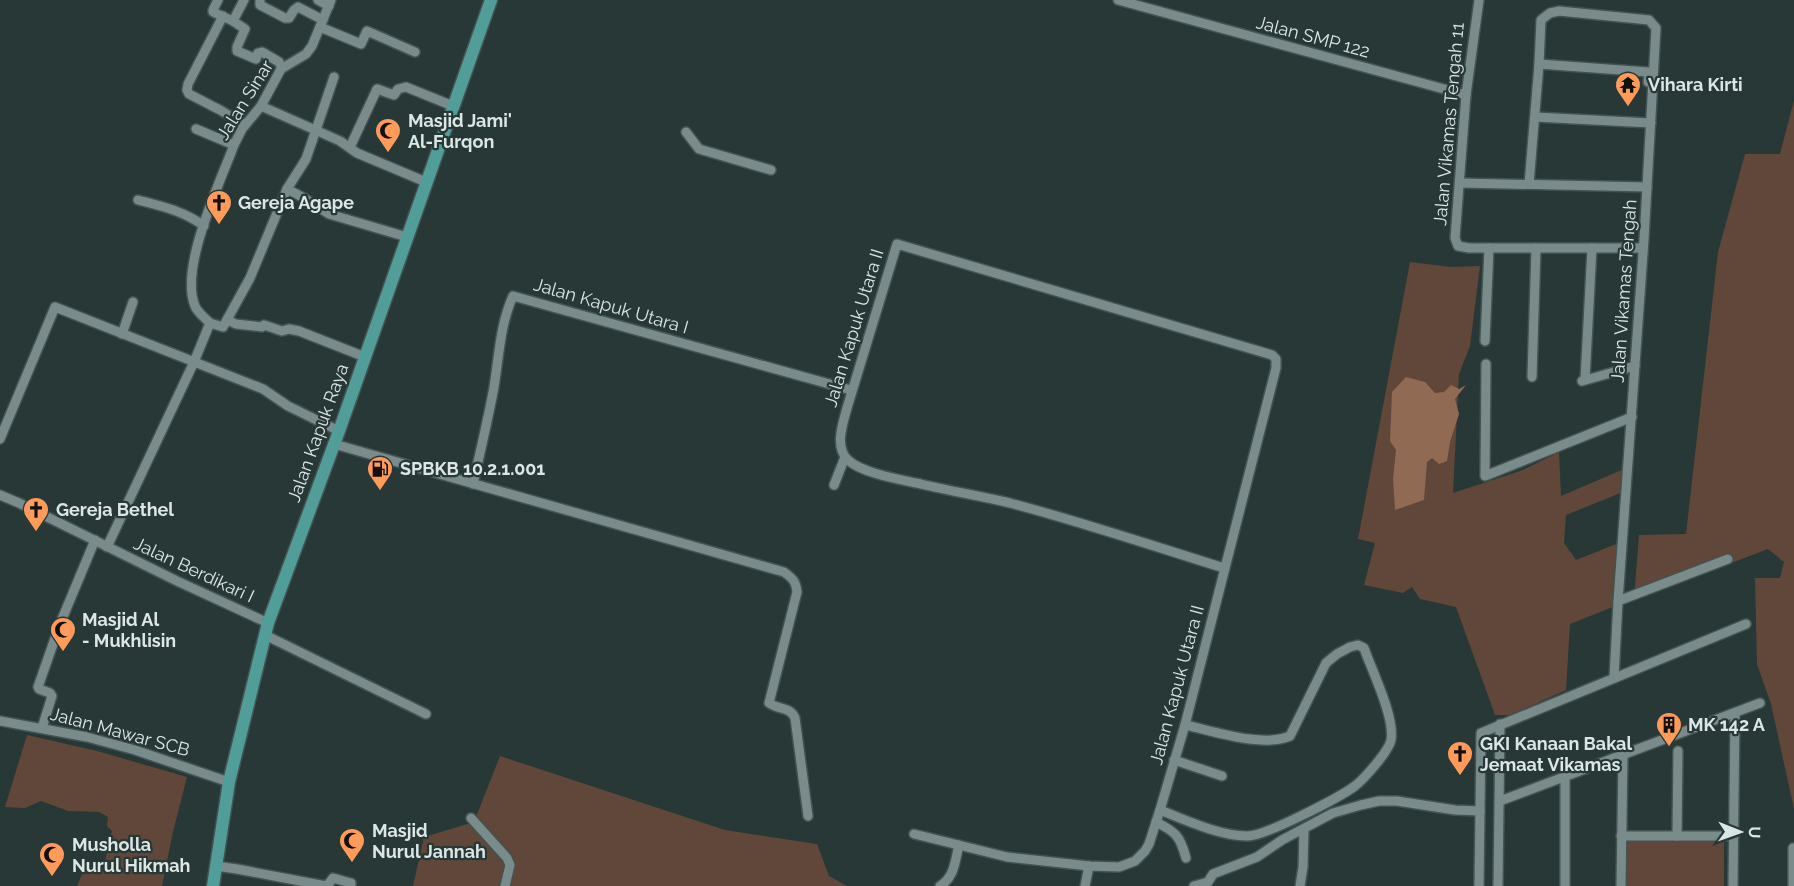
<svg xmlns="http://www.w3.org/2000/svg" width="1794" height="886" font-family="Raleway,sans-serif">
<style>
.green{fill:#604739}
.water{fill:#906a53}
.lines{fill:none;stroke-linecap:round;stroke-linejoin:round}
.minor-casing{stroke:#445352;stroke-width:12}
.major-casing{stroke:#445352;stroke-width:15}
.minor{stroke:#798c8b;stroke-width:9}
.major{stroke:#519d99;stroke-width:12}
.labels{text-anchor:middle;stroke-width:4.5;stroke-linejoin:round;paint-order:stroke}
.street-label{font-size:18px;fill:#dbe6e5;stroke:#273837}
.poi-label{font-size:18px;font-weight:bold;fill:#dbe6e5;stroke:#273837;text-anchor:start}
</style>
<rect width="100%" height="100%" fill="#273837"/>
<g class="green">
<polygon points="1794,100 1794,809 1771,704 1757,664 1755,578 1780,578 1784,562 1768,549 1634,600 1639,535 1686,534 1718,252 1745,154 1780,154"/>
<polygon points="1410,262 1451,267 1480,266 1470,346 1459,374 1453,493 1523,470 1559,452 1561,496 1624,469 1623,492 1566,515 1564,543 1576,560 1621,542 1618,605 1570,624 1566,690 1511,715 1495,715 1456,607 1420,599 1412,587 1403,593 1364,585 1375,543 1358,539"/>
<polygon points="27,735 97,751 187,777 173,832 162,886 77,886 88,860 105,861 112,831 107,826 108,817 99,812 68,811 41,801 25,808 5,807"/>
<polygon points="500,756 725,830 817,844 829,876 847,886 413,886 424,837 474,822"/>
<polygon points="1623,839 1724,840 1724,886 1622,886"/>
</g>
<polygon class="water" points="1406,377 1425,382 1435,393 1444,392 1451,385 1459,389 1466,385 1455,399 1459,414 1450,442 1447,461 1439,464 1432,458 1427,462 1424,500 1395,510 1393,479 1396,450 1390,441 1392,392"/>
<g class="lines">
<defs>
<g id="minor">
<polyline points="218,0 213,10 213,12 233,21 245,29 237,47 237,51 256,59 258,53 262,52 279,62 282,68"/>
<polyline points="260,0 260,5 285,18 289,18 294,10 298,7 323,20"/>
<polyline points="318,0 329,6"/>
<polyline points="1118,0 1466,95"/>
<polyline points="1479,0 1466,95 1455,238 1458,246 1469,248 1643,248"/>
<polyline points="223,16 188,84 187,90 189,94 220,110 245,125"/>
<polyline points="233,21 244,0"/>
<polyline points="320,27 361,44 367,31 415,52"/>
<polyline points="1539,64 1648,72 1649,72 1648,82"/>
<polyline points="261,106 340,141 357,153 426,182"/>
<polyline points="1535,117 1651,123"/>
<polyline points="196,129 234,145"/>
<polyline points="686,132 699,149 771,170"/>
<polyline points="348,146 351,145 377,89 394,95 398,89 406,87 453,106"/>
<polyline points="1460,183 1647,187"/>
<polyline points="1529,184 1539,64 1541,20 1550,13 1559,11 1649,20 1656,28 1644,239 1618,601 1614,678"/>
<polyline points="287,189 304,198 329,214 407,237"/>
<path d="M138,200C161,206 184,211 204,226"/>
<polyline points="227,320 236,324 262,327 264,325 282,331 289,329 299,331 365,357"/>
<polyline points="210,323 223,327 250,278 287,189 306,159 334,77"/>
<polyline points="122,334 133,302"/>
<polyline points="1485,341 1489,248"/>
<polyline points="1486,364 1485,476 1632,417"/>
<polyline points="1532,377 1536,248"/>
<polyline points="1585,380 1592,248"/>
<polyline points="1582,381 1635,366"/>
<polyline points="0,439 55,307 263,389 288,406 339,431"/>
<path d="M334,444L784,572C792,578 796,581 797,592L769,703C778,710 790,706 795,718L808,816"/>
<path d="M473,484C480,452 488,420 494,387C499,356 500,325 513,296L851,390"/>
<polyline points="834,485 845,457"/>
<polyline points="0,495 19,503 177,581 268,623"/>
<path d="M107,547L194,362L210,323C205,318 197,312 195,306C179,268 220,183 234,145L242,129L261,106L281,69L306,54L312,46L331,0"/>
<polyline points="1618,601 1728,559"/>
<polyline points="265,635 426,714"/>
<polyline points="0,721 87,737 135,750 229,782"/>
<polyline points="42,728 52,696 50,693 39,689 38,687 60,624 95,540"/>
<polyline points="1174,760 1222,776"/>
<polyline points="1500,801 1760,703"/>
<path d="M1160,810C1185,820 1220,836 1247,836C1264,837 1340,797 1355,786C1364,779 1389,751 1391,740C1395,717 1372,671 1364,648L1358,645L1350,647L1337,654L1326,663L1290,736C1262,748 1214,731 1185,725"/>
<polyline points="471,818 507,858 510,865 505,886"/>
<path d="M1156,822C1176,832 1180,836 1186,858"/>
<path d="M914,834L1007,857L1089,866L1119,867L1135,861L1145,851L1149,844L1160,810L1185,725L1276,368V359L1272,355L897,244L847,408C843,423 834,447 848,460C861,473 902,480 921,484C950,491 980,496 1010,503C1082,522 1153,546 1224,568"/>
<polyline points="1621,836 1734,836"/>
<polyline points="1677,836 1678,751"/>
<polyline points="216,866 237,869 326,886"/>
<polyline points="327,886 333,878 351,883 351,886"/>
<path d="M940,886C955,877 955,860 959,845"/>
<polyline points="1085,886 1089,866"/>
<polyline points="1194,886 1208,882 1213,874 1257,857 1282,840 1333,813 1361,805 1379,801 1397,801 1455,810 1480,811"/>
<polyline points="1300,886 1303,867 1304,829"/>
<polyline points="1479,886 1481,733 1746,624"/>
<polyline points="1498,886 1500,724"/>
<polyline points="1565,886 1565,776"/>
<polyline points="1621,886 1623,755"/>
<polyline points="1733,886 1735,713"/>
<polyline points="1793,886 1793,848"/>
</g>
<polyline id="major" points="213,886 229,782 268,623 339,431 491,0"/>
</defs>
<use href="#minor" class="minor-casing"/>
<use href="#major" class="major-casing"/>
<use href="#minor" class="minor"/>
<use href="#major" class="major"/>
</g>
<defs>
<symbol id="temple-pin" viewBox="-11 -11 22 30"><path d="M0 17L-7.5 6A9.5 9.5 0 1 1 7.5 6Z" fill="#ff9b5a" stroke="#273837"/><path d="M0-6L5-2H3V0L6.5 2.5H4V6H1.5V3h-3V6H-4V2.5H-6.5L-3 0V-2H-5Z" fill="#111"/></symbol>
<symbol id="mosque-pin" viewBox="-11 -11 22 30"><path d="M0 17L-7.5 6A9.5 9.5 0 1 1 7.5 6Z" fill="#ff9b5a" stroke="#273837"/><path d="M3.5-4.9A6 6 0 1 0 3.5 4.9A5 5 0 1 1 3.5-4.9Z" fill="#111"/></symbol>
<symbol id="church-pin" viewBox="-11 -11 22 30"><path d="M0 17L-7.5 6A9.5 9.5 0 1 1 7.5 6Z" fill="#ff9b5a" stroke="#273837"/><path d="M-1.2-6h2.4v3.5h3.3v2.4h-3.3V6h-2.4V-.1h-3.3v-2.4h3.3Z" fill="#111"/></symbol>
<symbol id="fuel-pin" viewBox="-11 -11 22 30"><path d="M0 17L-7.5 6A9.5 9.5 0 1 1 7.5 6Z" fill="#ff9b5a" stroke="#273837"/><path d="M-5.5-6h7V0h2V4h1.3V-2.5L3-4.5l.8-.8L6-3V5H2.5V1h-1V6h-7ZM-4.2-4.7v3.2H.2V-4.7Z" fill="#111"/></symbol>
<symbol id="building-pin" viewBox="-11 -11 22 30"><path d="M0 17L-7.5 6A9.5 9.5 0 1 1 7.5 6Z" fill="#ff9b5a" stroke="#273837"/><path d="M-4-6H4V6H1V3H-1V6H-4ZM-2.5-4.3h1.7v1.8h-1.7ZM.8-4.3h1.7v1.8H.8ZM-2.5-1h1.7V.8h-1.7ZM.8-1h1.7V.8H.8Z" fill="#111"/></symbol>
</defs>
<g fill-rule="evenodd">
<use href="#temple-pin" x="1613" y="70" width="30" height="40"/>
<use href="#mosque-pin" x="373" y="116" width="30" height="40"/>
<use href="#church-pin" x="204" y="188" width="30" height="40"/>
<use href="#fuel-pin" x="365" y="454" width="30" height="40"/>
<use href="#church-pin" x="21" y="495" width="30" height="40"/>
<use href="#mosque-pin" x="48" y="615" width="30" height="40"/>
<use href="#building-pin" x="1654" y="710" width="30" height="40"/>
<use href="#church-pin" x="1445" y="739" width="30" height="40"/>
<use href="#mosque-pin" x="337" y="826" width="30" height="40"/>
<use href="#mosque-pin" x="37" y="840" width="30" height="40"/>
</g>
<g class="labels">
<g class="street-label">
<text transform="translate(1313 37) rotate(15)" y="6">Jalan SMP 122</text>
<text transform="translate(245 100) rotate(-58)" y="6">Jalan Sinar</text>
<text transform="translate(1449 124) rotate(-85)" y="6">Jalan Vikamas Tengah 11</text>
<text transform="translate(1624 291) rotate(-86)" y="6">Jalan Vikamas Tengah</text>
<text transform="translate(611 306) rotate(16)" y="6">Jalan Kapuk Utara I</text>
<text transform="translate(854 328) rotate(-73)" y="6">Jalan Kapuk Utara II</text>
<text transform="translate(318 433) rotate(-70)" y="6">Jalan Kapuk Raya</text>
<text transform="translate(194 570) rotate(25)" y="6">Jalan Berdikari I</text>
<text transform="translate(1177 685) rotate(-75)" y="6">Jalan Kapuk Utara II</text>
<text transform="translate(120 732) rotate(15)" y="6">Jalan Mawar SCB</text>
</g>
<g class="poi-label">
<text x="1648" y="91">Vihara Kirti</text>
<text x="408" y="127">Masjid Jami'<tspan x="408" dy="21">Al-Furqon</tspan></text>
<text x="238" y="209">Gereja Agape</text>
<text x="400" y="475">SPBKB 10.2.1.001</text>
<text x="56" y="516">Gereja Bethel</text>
<text x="82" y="626">Masjid Al<tspan x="82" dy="21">- Mukhlisin</tspan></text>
<text x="1688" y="731">MK 142 A</text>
<text x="1480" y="750">GKI Kanaan Bakal<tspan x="1480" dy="21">Jemaat Vikamas</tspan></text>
<text x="372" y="837">Masjid<tspan x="372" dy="21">Nurul Jannah</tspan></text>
<text x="72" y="851">Musholla<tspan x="72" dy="21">Nurul Hikmah</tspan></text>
</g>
</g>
<g transform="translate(1740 832) rotate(91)" stroke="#273837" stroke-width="4.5" paint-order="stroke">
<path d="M0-4.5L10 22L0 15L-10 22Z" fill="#dbe6e5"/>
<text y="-9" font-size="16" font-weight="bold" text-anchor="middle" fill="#dbe6e5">U</text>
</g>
</svg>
